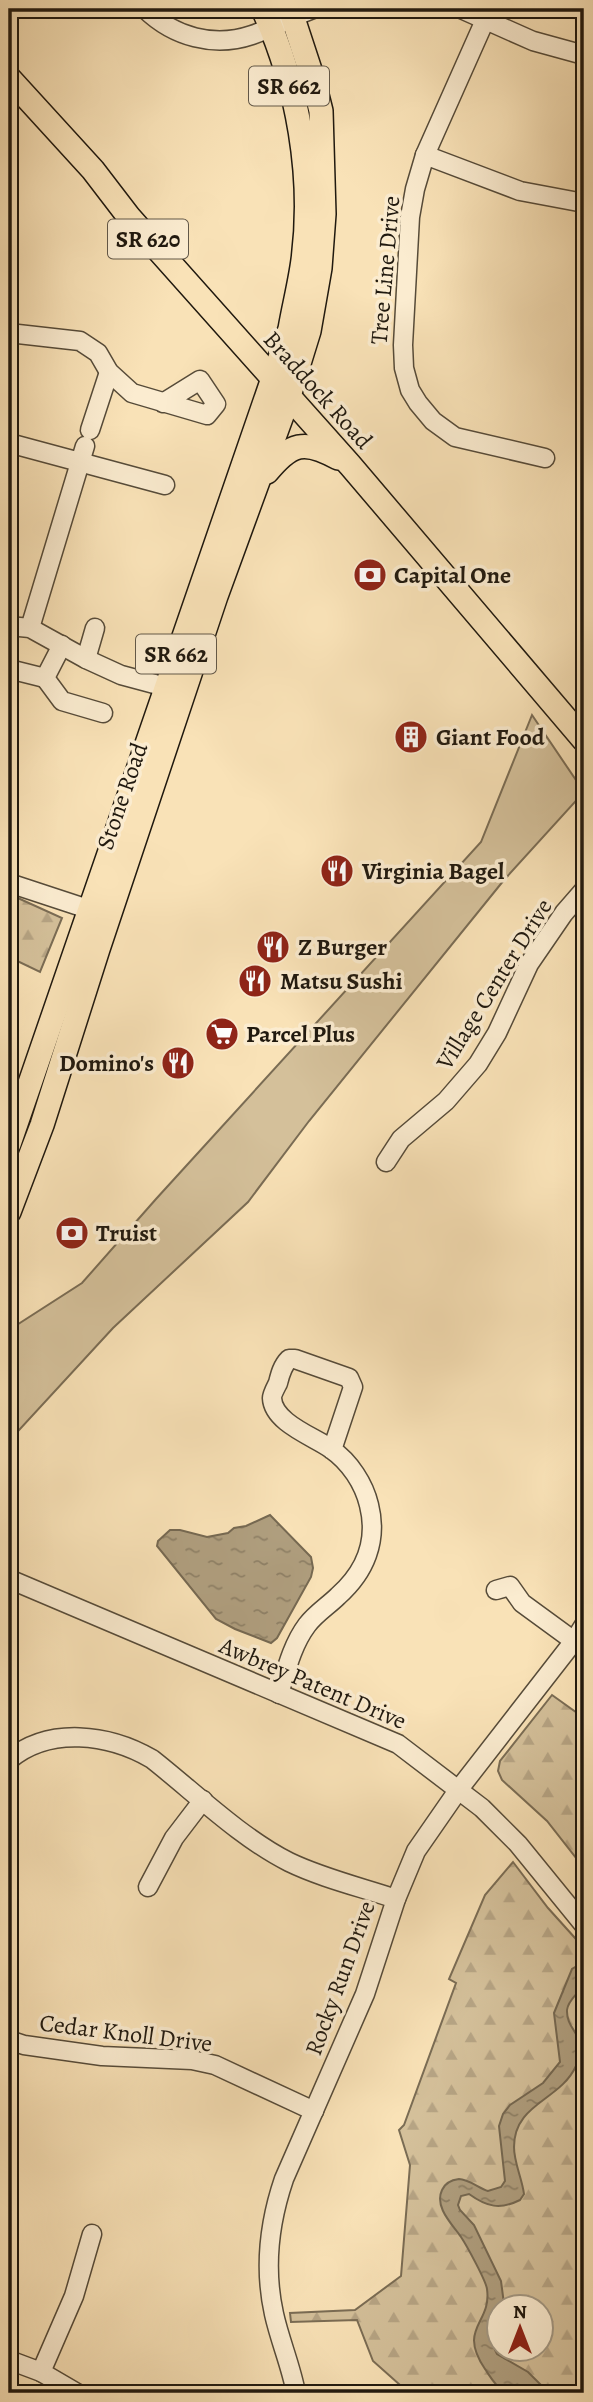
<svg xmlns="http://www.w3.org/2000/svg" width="593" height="2402" font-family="Alegreya,serif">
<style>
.grass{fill:#d4c09a;stroke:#7a6c54;stroke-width:2}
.forest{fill:url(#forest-firs);stroke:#7a6c54;stroke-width:2;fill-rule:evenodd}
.water{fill:url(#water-ripples);stroke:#766952;stroke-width:2}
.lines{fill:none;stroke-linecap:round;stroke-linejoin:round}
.minor-casing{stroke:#564b39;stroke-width:21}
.major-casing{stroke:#20190f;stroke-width:26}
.minor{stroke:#fbecd0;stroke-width:18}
.major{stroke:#f9e2b7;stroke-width:23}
.labels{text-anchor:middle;stroke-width:7;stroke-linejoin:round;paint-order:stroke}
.shield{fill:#fbecd0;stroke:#625849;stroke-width:2}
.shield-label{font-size:23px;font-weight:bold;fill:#20190f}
.street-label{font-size:24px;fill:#20190f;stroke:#fbecd0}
.poi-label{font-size:24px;font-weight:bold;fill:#20190f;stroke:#fbecd0;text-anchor:start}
</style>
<defs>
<pattern id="forest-firs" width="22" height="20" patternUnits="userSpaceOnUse" patternTransform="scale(1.75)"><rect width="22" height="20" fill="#d4c09a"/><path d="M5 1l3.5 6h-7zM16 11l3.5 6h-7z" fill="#b6a484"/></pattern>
<pattern id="water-ripples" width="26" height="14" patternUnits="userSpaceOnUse" patternTransform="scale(1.75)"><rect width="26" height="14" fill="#af9e7e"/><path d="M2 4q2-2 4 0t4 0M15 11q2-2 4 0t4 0" fill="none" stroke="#8e8066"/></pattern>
</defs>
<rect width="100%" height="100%" fill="#f9e2b7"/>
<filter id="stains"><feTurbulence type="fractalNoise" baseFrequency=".00286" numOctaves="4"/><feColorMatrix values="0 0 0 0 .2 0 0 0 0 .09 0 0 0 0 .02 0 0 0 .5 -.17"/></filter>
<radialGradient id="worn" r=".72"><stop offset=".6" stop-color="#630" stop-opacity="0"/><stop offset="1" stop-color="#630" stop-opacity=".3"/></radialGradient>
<polygon class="grass" points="532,715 584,792 504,880 309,1121 248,1202 113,1328 9,1441 9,1330 82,1283 156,1199 481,842"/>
<g class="forest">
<polygon points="9,894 62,918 40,972 9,957"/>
<polygon points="552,1695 580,1715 584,1715 584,1868 547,1821 502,1780 498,1771 500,1761"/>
<path d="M513,1862L548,1908L584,1948V2393H409L373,2361L357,2320L291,2322L290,2313L355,2310L401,2276L410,2165L399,2130L404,2125L456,1983L449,1979L485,1895ZM498,2308H540V2350H498Z"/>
</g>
<g class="water">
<polygon points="270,1515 311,1557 313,1568 311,1577 277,1638 271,1643 235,1629 216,1619 157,1546 158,1541 170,1530 180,1530 207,1537 228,1533 234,1528 246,1526"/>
<path d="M584,1962C584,1968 586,1978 584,1983C580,1993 568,1999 567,2010C566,2032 590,2035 576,2066C560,2101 514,2103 514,2147C514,2163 522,2178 524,2194L520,2200C500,2210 487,2207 469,2194L461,2196L458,2205L460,2210L474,2225L501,2281L504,2304L503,2307L498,2308C498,2327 486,2334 497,2354L528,2372L547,2391V2393H505C496,2387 491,2378 485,2369C457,2327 492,2324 487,2289C486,2281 467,2246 461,2237C452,2224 434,2207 442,2190C445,2183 451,2180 459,2179C468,2179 479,2188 488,2191L501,2187L505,2181L499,2126L503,2114L510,2105L543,2083L560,2062L554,2013L572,1969Z"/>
</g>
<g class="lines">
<defs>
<g id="minor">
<path d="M145,9C174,37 214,48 252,35C273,28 293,16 313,9"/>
<polyline points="461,9 533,41 584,55"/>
<polyline points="490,9 425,155 415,189 410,217 403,345 404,368 410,390 418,403 433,421 455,437 545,458"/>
<polyline points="425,155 520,191 584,203"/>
<polyline points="9,333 80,341 98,353 109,372 132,393 207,415 216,404 200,380 163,403"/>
<polyline points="90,430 109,372"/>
<polyline points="9,443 165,485"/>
<polyline points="9,626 30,628 86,659 121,675 177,690"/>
<polyline points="30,628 85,446"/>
<polyline points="62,645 45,678 62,701 103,713"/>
<polyline points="86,659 95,628"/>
<polyline points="9,669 45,678"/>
<polyline points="9,883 88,909"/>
<polyline points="386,1162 401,1139 446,1101 478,1064 497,1033 529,964 564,913 584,890"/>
<polyline points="9,1579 398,1744 482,1808 518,1844 584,1925"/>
<polyline points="496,1590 510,1586 522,1603 574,1641"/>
<path d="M279,1694C286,1671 292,1645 307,1625C316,1613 328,1606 338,1596C365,1572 378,1541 369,1505C364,1484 350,1462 331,1449C315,1437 273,1423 272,1398C272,1394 276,1387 278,1383C280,1375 282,1366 289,1359H295L349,1378L353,1387L332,1450"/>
<path d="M9,1760C49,1726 109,1734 152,1759C194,1792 241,1838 289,1862C322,1878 360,1887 396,1899"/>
<polyline points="148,1887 174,1838 203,1800"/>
<polyline points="9,2040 24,2045 102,2056 192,2060 215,2065 314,2111"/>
<polyline points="9,2360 41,2372 77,2393"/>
<polyline points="41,2372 74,2296 92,2234"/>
<path d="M296,2393C291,2366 280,2341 274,2314C264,2269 269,2223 284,2179L365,1994L396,1899L416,1851L459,1789L574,1641L584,1625"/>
</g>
<g id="major">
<polyline points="9,78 93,170 129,217 350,465 584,740"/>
<path d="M267,472C291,443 304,439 338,458"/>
<path d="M9,1144L290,329C294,306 300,283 303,260C314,177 298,85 263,9"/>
<polyline points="9,1212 42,1125 98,949 216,596 288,399 309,331 320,268 324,214 321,111 313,79 290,9"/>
</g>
</defs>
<use href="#minor" class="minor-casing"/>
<use href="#major" class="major-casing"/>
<use href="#minor" class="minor"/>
<use href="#major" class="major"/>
</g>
<defs>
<symbol id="bank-disc" viewBox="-11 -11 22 22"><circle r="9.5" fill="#8f2418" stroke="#fbecd0"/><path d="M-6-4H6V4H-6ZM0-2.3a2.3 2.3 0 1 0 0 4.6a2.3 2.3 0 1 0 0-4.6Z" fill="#fff"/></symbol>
<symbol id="building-disc" viewBox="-11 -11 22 22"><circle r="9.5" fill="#8f2418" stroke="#fbecd0"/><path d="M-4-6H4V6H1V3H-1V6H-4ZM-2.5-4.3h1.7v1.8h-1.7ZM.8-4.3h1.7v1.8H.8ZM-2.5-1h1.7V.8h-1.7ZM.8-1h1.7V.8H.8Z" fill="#fff"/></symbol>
<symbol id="restaurant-disc" viewBox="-11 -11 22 22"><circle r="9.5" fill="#8f2418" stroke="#fbecd0"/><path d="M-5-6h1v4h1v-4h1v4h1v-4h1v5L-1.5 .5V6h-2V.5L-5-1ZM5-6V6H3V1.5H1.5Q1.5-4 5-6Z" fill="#fff"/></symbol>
<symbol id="supermarket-disc" viewBox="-11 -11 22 22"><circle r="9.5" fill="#8f2418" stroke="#fbecd0"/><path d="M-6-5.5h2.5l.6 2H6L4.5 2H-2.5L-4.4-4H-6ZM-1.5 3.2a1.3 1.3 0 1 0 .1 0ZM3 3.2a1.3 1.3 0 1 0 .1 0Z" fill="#fff"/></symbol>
</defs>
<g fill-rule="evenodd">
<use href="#bank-disc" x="351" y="556" width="38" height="38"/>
<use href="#building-disc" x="392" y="718" width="38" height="38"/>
<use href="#restaurant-disc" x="318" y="852" width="38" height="38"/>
<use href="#restaurant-disc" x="254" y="928" width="38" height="38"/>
<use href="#restaurant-disc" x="236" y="962" width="38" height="38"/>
<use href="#supermarket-disc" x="203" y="1015" width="38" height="38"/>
<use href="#restaurant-disc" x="159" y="1044" width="38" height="38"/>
<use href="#bank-disc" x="53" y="1214" width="38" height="38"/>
</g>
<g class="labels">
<g class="shield">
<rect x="249" y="66.5" width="80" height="39" rx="5"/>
<rect x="108" y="219.5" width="80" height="39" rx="5"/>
<rect x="136" y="634.5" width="80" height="39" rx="5"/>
</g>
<g class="shield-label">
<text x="289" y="94">SR 662</text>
<text x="148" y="247">SR 620</text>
<text x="176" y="662">SR 662</text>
</g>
<g class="street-label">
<text transform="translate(385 270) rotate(-85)" y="8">Tree Line Drive</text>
<text transform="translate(318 390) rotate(48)" y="8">Braddock Road</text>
<text transform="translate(122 796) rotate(-71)" y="8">Stone Road</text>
<text transform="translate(494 984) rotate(-58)" y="8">Village Center Drive</text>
<text transform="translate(313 1683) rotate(23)" y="8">Awbrey Patent Drive</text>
<text transform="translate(340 1978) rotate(-70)" y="8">Rocky Run Drive</text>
<text transform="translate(126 2033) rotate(7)" y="8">Cedar Knoll Drive</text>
</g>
<g class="poi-label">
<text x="394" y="583">Capital One</text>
<text x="436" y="745">Giant Food</text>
<text x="362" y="879">Virginia Bagel</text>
<text x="298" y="955">Z Burger</text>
<text x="280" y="989">Matsu Sushi</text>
<text x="246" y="1042">Parcel Plus</text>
<text x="154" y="1071" text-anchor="end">Domino's</text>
<text x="96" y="1241">Truist</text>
</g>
</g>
<rect width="593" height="2402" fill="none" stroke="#f9e2b7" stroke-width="35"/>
<rect x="10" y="10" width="572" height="2381" fill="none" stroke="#20190f" stroke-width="3.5"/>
<rect x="18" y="18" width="558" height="2367" fill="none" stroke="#20190f" stroke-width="2"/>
<g transform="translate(520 2328)"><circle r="33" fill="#fbecd0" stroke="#a39883" stroke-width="2"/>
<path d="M0-5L12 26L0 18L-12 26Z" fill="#8f2418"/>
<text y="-10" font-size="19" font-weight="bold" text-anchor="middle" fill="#20190f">N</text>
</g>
<rect width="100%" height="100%" filter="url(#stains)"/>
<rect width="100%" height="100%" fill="url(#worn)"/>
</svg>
